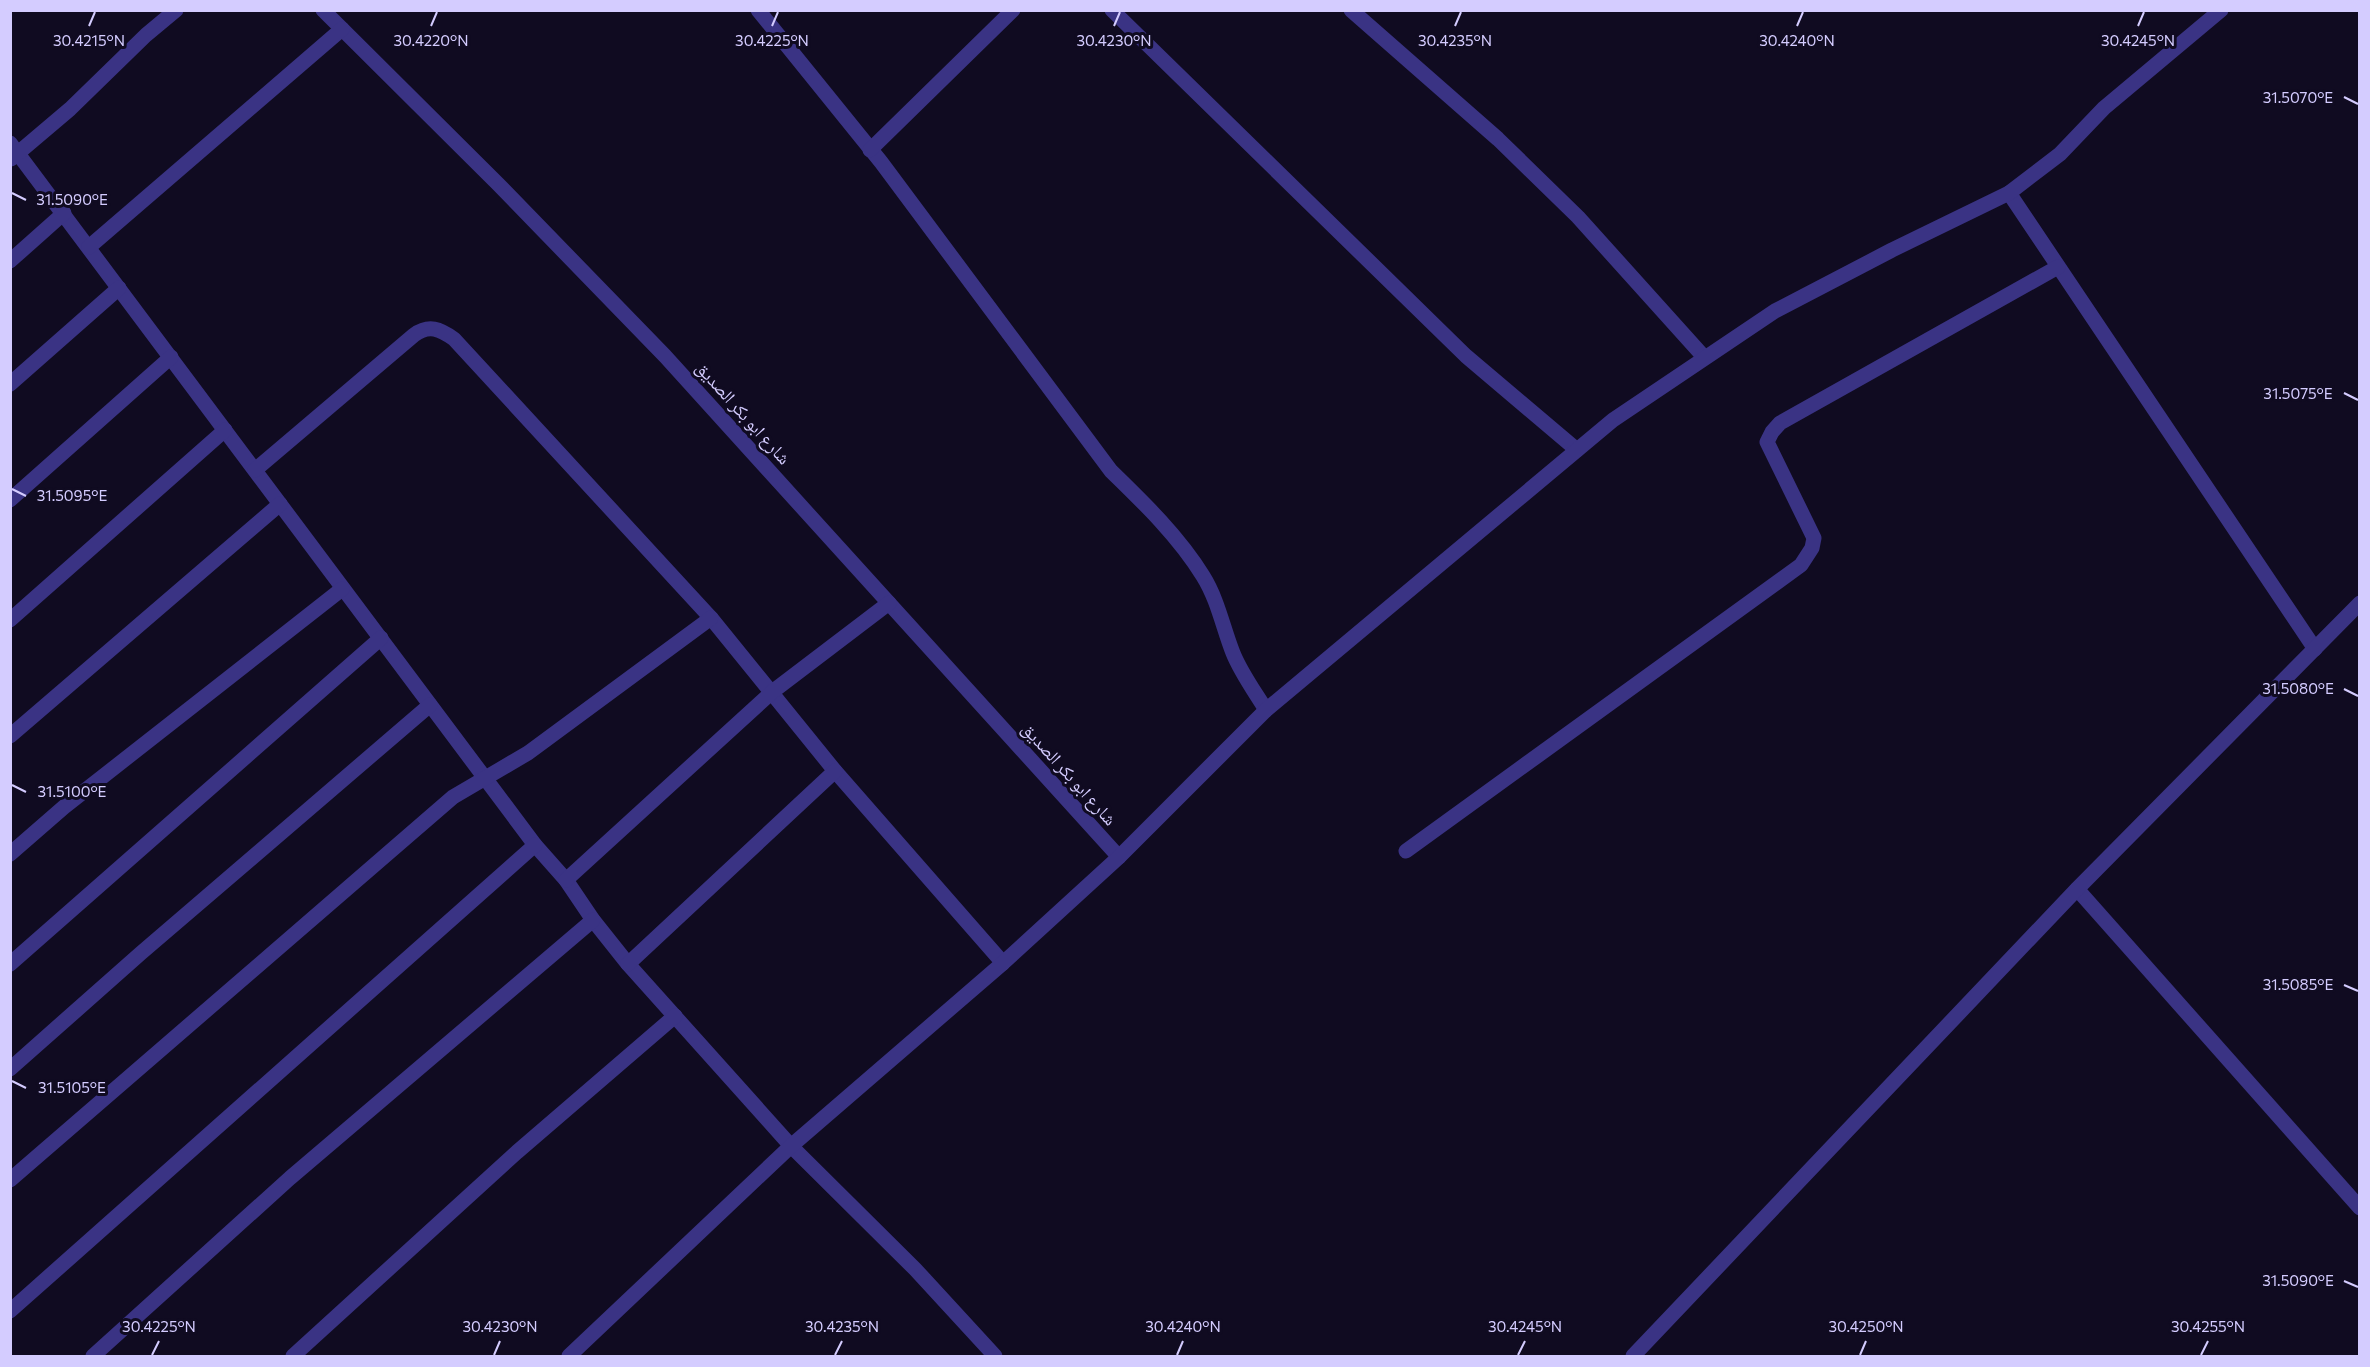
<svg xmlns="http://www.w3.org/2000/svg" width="2370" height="1367" font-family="Commissioner,'Noto Naskh Arabic',sans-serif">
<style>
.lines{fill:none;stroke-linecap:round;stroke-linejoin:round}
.street{stroke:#3a3384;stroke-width:15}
.ticks{fill:none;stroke:#d4ccff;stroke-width:2}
.labels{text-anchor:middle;stroke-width:6;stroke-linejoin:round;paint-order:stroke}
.street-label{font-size:18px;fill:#d4ccff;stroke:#100b21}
.ticks-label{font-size:15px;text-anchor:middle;fill:#d4ccff;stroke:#100b21;stroke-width:6;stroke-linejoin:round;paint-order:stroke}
</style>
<rect width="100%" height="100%" fill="#100b21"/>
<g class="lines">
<g class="street">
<polyline points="323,10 498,184 665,356 1119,857"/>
<path d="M758,10L881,162L1111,471C1144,503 1179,537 1203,576C1218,600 1223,628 1233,653C1241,673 1255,692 1266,710"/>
<polyline points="1112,10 1466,356 1577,450"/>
<polyline points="1351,10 1498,139 1578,217 1704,357"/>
<polyline points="10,143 535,845 566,880 593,920 628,964 791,1146 915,1269 995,1356"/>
<polyline points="870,150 1013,10"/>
<polyline points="11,159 70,109 146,35 176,10"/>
<polyline points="2009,193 2315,649"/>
<polyline points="89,247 342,29"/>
<polyline points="10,261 64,213"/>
<polyline points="10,384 119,288"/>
<path d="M255,470L414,335C429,324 440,329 454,339L711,618L835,771L1003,963"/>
<polyline points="10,500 171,357"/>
<polyline points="10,620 225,430"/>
<polyline points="10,736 280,504"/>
<polyline points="1406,851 1801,565 1812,548 1814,538 1767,442 1772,432 1780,423 2058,267"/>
<polyline points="10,854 64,807 342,589"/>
<polyline points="566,880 772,692 889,603"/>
<polyline points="2077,889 2360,1208"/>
<polyline points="10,964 381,638"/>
<polyline points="628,964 835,771"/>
<polyline points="10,1069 141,953 430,705"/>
<polyline points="10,1180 453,797 528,753 711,618"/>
<polyline points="10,1311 535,845"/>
<polyline points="93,1356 290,1178 593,920"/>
<polyline points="293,1356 517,1152 675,1016"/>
<polyline points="569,1356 791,1146 1003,963 1119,857 1266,710 1613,420 1775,311 1892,250 2009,193 2060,154 2104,108 2221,10"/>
<polyline points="1633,1356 2077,889 2360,603"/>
</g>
</g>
<path class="ticks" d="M89,26L95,12M431,26L437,12M772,26L778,12M1114,26L1120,12M1455,26L1461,12M1797,26L1803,12M2138,26L2144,12M2344,97L2358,104M12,193L26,200M2344,393L2358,400M12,489L26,496M2344,689L2358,696M12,785L26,792M2344,985L2358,991M12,1081L26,1088M2344,1281L2358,1287M152,1355L159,1341M494,1355L500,1341M835,1355L842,1341M1177,1355L1183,1341M1518,1355L1525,1341M1860,1355L1866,1341M2201,1355L2208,1341"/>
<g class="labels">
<g class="street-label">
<text transform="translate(743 413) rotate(48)" y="6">شارع ابو بكر الصديق</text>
<text transform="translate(1069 774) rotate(48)" y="6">شارع ابو بكر الصديق</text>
</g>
</g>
<g class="ticks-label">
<text x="89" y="46">30.4215°N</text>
<text x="431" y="46">30.4220°N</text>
<text x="772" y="46">30.4225°N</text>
<text x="1114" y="46">30.4230°N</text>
<text x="1455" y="46">30.4235°N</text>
<text x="1797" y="46">30.4240°N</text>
<text x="2138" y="46">30.4245°N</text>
<text x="2298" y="103">31.5070°E</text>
<text x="72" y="205">31.5090°E</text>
<text x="2298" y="399">31.5075°E</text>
<text x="72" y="501">31.5095°E</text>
<text x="2298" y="694">31.5080°E</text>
<text x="72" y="797">31.5100°E</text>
<text x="2298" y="990">31.5085°E</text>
<text x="72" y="1093">31.5105°E</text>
<text x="2298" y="1286">31.5090°E</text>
<text x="159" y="1332">30.4225°N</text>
<text x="500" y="1332">30.4230°N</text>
<text x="842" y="1332">30.4235°N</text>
<text x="1183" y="1332">30.4240°N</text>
<text x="1525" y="1332">30.4245°N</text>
<text x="1866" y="1332">30.4250°N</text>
<text x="2208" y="1332">30.4255°N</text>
</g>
<rect width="2370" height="1367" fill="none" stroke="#d4ccff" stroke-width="24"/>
</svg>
